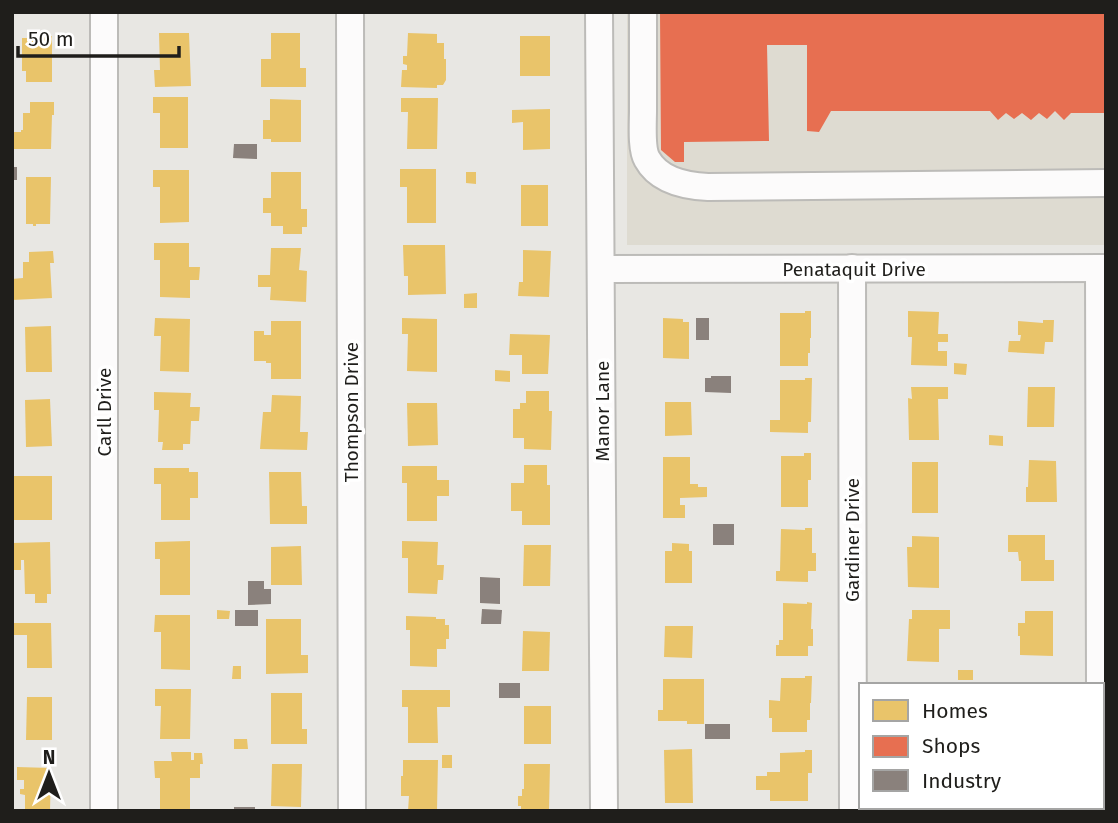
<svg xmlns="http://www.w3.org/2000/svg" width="1118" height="823" font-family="'Fira Sans',sans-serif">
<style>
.built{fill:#dedbd1}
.homes{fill:#e9c46a}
.shops{fill:#e76f51}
.industry{fill:#8a817c}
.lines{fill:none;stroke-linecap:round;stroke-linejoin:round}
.minor-casing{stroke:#bcbbb8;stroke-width:30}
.minor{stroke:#fcfbfb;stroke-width:26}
.labels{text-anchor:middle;stroke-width:7;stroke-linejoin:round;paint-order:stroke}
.street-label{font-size:19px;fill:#1f1e1b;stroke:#fff}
</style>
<rect width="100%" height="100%" fill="#e8e7e3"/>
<rect class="built" x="627" y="12" width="479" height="233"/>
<g class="homes">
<polygon points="159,33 189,33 191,86 155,87 154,70 160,70"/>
<polygon points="271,33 300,33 300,68 306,68 306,87 261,87 261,59 271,59"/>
<polygon points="408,33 437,34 437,43 444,43 444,59 446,59 446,80 443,85 437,85 437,88 401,87 402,70 407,70 407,65 403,64 403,56 407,56"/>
<polygon points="32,36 52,36 52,82 26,82 26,71 22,71 22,38 32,38"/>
<rect x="520" y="36" width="30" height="40"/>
<polygon points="153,97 188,97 188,148 160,148 160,113 153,113"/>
<polygon points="401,98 438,98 437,149 407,149 408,112 401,112"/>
<polygon points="270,99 301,100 301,142 271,142 271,139 263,139 263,120 270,120"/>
<polygon points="30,102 54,102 54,115 52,115 51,149 12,149 12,132 21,132 21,130 23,130 23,113 30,113"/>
<polygon points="550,109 550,149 523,150 523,122 512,123 512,110"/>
<polygon points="400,169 436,169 436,223 407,223 407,187 400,187"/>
<polygon points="153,170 189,170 189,222 160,223 160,187 153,187"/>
<polygon points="271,172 301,172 301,209 307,209 307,227 302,227 302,234 283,234 283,226 271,226 271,213 263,213 263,198 271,198"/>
<polygon points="466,172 476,172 476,184 466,183"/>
<polygon points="26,177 51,177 50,224 36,224 36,226 33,226 33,224 26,224"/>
<rect x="521" y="185" width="27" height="41"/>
<polygon points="154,243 189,243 189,267 200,267 199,280 190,280 190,298 160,297 160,260 154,260"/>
<polygon points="403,245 445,245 446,294 408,295 408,276 404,276"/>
<polygon points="271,248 301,248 299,270 307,271 306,302 270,300 271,287 258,287 258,275 270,275"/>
<polygon points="523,250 551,251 549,297 518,296 519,282 523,282"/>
<polygon points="53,251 54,263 50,263 52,298 12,300 12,279 23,278 23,262 29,262 29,252"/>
<polygon points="477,293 477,308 464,308 464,294"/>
<polygon points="805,311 811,311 811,338 810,338 810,353 808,353 808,366 780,366 780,313 805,313"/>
<polygon points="908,311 939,312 938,334 948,334 948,342 938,342 938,351 947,351 947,366 911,365 912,337 908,337"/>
<polygon points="155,318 190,319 189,372 160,371 161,336 154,336"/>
<polygon points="402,318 437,319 437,372 407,371 408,334 402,334"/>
<polygon points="663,318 683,319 683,322 689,322 689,359 663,358"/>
<polygon points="1043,320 1054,320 1053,342 1045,342 1044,354 1008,352 1009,341 1020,341 1021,335 1018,335 1018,321 1043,323"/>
<polygon points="271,321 301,321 301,379 271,379 271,363 266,363 266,361 254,361 254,331 264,331 264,335 271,335"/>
<polygon points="51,326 52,372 26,372 25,327"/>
<polygon points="510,334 550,335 548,374 522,374 522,355 509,355"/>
<polygon points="954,363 967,364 966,375 954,374"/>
<polygon points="495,370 510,371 510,382 495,381"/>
<polygon points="805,378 812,378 811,422 808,422 808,433 770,432 770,420 780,420 780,380 805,380"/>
<polygon points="911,387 948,387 948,399 938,399 939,440 909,440 908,398 912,399"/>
<polygon points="1028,387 1055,387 1054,427 1027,427"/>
<polygon points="526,391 549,391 549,411 552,411 551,450 524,449 524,438 513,438 513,409 520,409 520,403 526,403"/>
<polygon points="154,392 191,393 190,407 200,407 199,421 191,421 190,444 183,444 183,450 162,450 163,442 158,442 159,410 154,410"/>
<polygon points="272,395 301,396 300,432 308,432 307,450 260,449 263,412 271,412"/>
<polygon points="50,399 52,446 26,447 25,400"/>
<polygon points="665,402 691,402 692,435 665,436"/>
<polygon points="407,403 437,403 438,445 408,446"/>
<polygon points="989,435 1003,436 1003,446 989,445"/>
<polygon points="804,453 811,453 811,480 808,480 808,507 781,507 781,456 804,456"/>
<polygon points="663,457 690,457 690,484 698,484 698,487 707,487 707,497 680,498 680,505 685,505 685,518 663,518"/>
<polygon points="1029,460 1056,461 1057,502 1026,502 1026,487 1028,487"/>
<rect x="912" y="462" width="26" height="51"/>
<polygon points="524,465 547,465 547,485 550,485 550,525 522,525 522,511 511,511 511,483 524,483"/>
<polygon points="402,466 437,466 437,480 449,480 449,496 437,496 437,521 407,521 407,483 402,483"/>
<polygon points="154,468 189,468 189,472 198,472 198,498 190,498 190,520 161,520 161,484 154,484"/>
<polygon points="269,472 301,472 302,506 307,506 307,524 270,524"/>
<polygon points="13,476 52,476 52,520 14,520"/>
<polygon points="805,528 812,528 812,553 816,553 816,571 808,571 808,582 776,581 776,571 780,571 781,529 805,530"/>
<polygon points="1008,535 1045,535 1045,560 1054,560 1054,581 1021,581 1021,561 1019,561 1018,552 1008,552"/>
<polygon points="912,536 939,537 939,588 908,587 907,547 912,547"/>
<polygon points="190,541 190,595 160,595 160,559 155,559 155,542"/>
<polygon points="402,541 438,542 437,565 444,565 443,580 438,580 437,594 408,593 408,558 402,558"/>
<polygon points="50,542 51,594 47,594 47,603 35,603 35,594 25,594 24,560 21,560 21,570 12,570 12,543"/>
<polygon points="672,543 689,544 689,551 692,551 692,583 665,583 665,551 672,551"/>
<polygon points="524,545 551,545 550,586 523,586"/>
<polygon points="301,546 302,585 271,585 271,547"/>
<polygon points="807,602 812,603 811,629 813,629 813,646 808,646 808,656 776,656 776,645 779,645 779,640 783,640 783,603 807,604"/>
<polygon points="217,610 230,611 229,619 217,619"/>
<polygon points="912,610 950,610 950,629 939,629 939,662 907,661 909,619 912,619"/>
<polygon points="1025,611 1053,611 1053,656 1020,655 1020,636 1018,636 1018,623 1025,623"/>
<polygon points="155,615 190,615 190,670 161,669 161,632 154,632"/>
<polygon points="406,616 436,617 436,619 445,619 445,625 449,625 449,639 446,639 446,649 437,649 437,667 410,666 410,630 406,630"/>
<polygon points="266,619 301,619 301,655 308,655 308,673 266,674"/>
<polygon points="12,623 51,623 52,668 27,668 27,635 12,635"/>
<polygon points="665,626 693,626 692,658 664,657"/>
<polygon points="523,631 550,632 549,671 522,671"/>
<polygon points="233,666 241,666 241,679 232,679"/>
<rect x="958" y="670" width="15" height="10"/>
<polygon points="805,676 812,676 811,703 810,703 810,720 807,720 807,732 772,732 772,718 769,718 769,700 780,701 781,678 805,678"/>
<polygon points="663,679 704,679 704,724 687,724 687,721 658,721 658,710 663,710"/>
<polygon points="155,689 191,689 190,739 160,739 161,706 155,706"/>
<polygon points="402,690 450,690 450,707 437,707 438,743 408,743 408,707 402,707"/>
<polygon points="271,693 302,693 302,729 307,729 307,744 271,744"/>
<polygon points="27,697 52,697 52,740 26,740"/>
<rect x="524" y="706" width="27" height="38"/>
<polygon points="234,739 247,739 248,749 234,749"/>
<polygon points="692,749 693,803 665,803 664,750"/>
<polygon points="805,750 812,750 812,773 808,773 808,801 770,801 770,790 756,790 756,776 767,776 767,772 780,772 780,753 805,752"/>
<polygon points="171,752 191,752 191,760 194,760 194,753 202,753 203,764 200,764 200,778 190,778 190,811 160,811 160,778 155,778 154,761 172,761"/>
<rect x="442" y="755" width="10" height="13"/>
<polygon points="403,760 438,760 437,811 408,811 409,796 401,796 401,776 403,776"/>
<polygon points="272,764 302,764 301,807 271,806"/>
<polygon points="524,764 550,764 549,811 521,811 521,806 518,806 518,796 522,796 522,789 524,789"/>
<polygon points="17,767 51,768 50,811 25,811 25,795 20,794 20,789 24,789 24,780 17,780"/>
</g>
<polygon class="shops" points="660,12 1106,12 1106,113 1071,113 1064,120 1055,111 1047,119 1039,113 1031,120 1022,113 1014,119 1006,113 998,120 990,111 831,111 819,132 807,131 807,45 767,45 769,141 684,142 684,162 675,162 661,150"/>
<g class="industry">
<polygon points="234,144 257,144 257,159 233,158"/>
<rect x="12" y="167" width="5" height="13"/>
<rect x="696" y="318" width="13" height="22"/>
<polygon points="711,376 731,376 731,393 705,392 705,378 711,378"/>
<rect x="713" y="524" width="21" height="21"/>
<polygon points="480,577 500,578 500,604 480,603"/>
<polygon points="248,581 264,581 264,589 271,589 271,604 248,605"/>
<polygon points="482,609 502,610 501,624 481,624"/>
<rect x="235" y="610" width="23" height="16"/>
<rect x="499" y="683" width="21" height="15"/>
<rect x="705" y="724" width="25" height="15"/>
<rect x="234" y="807" width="21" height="4"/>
</g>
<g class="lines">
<defs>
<g id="minor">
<polyline points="104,12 104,811"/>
<polyline points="350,12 352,811"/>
<polyline points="599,12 604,811"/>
<path d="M643,12C643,45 643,78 643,111C643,123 641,149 647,159C659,181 686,186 708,187L1106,183"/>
<polyline points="852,268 853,811"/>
<polyline points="1099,268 1100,685"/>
<polyline points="601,269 1106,268"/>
<polyline points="1101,807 1101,811"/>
</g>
</defs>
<use href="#minor" class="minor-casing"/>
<use href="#minor" class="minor"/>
</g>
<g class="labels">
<g class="street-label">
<text x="854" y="276">Penataquit Drive</text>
<text transform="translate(602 411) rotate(-90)" y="7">Manor Lane</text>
<text transform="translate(104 412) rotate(-90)" y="7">Carll Drive</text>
<text transform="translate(351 412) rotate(-90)" y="7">Thompson Drive</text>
<text transform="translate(852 540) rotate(-90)" y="7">Gardiner Drive</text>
</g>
</g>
<rect width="1118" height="823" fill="none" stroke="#1f1e1b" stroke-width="28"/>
<rect x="859" y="683" width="245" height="126" fill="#ffffff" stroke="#a5a5a4" stroke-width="2"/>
<rect x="873" y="700" width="35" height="21" fill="#e9c46a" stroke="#a5a5a4" stroke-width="2"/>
<text x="922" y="718" font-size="21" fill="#1f1e1b">Homes</text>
<rect x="873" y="736" width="35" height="21" fill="#e76f51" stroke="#a5a5a4" stroke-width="2"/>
<text x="922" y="753" font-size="21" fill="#1f1e1b">Shops</text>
<rect x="873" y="770" width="35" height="21" fill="#8a817c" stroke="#a5a5a4" stroke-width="2"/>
<text x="922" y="788" font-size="21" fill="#1f1e1b">Industry</text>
<g transform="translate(49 774)" stroke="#ffffff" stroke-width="5" paint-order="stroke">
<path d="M0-5L12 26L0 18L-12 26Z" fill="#1f1e1b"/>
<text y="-10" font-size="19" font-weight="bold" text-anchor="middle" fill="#1f1e1b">N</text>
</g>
<path d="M18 46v10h161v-10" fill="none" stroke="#1f1e1b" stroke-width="3.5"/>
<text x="28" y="46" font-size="21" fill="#1f1e1b" stroke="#ffffff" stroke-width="5" paint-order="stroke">50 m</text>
</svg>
